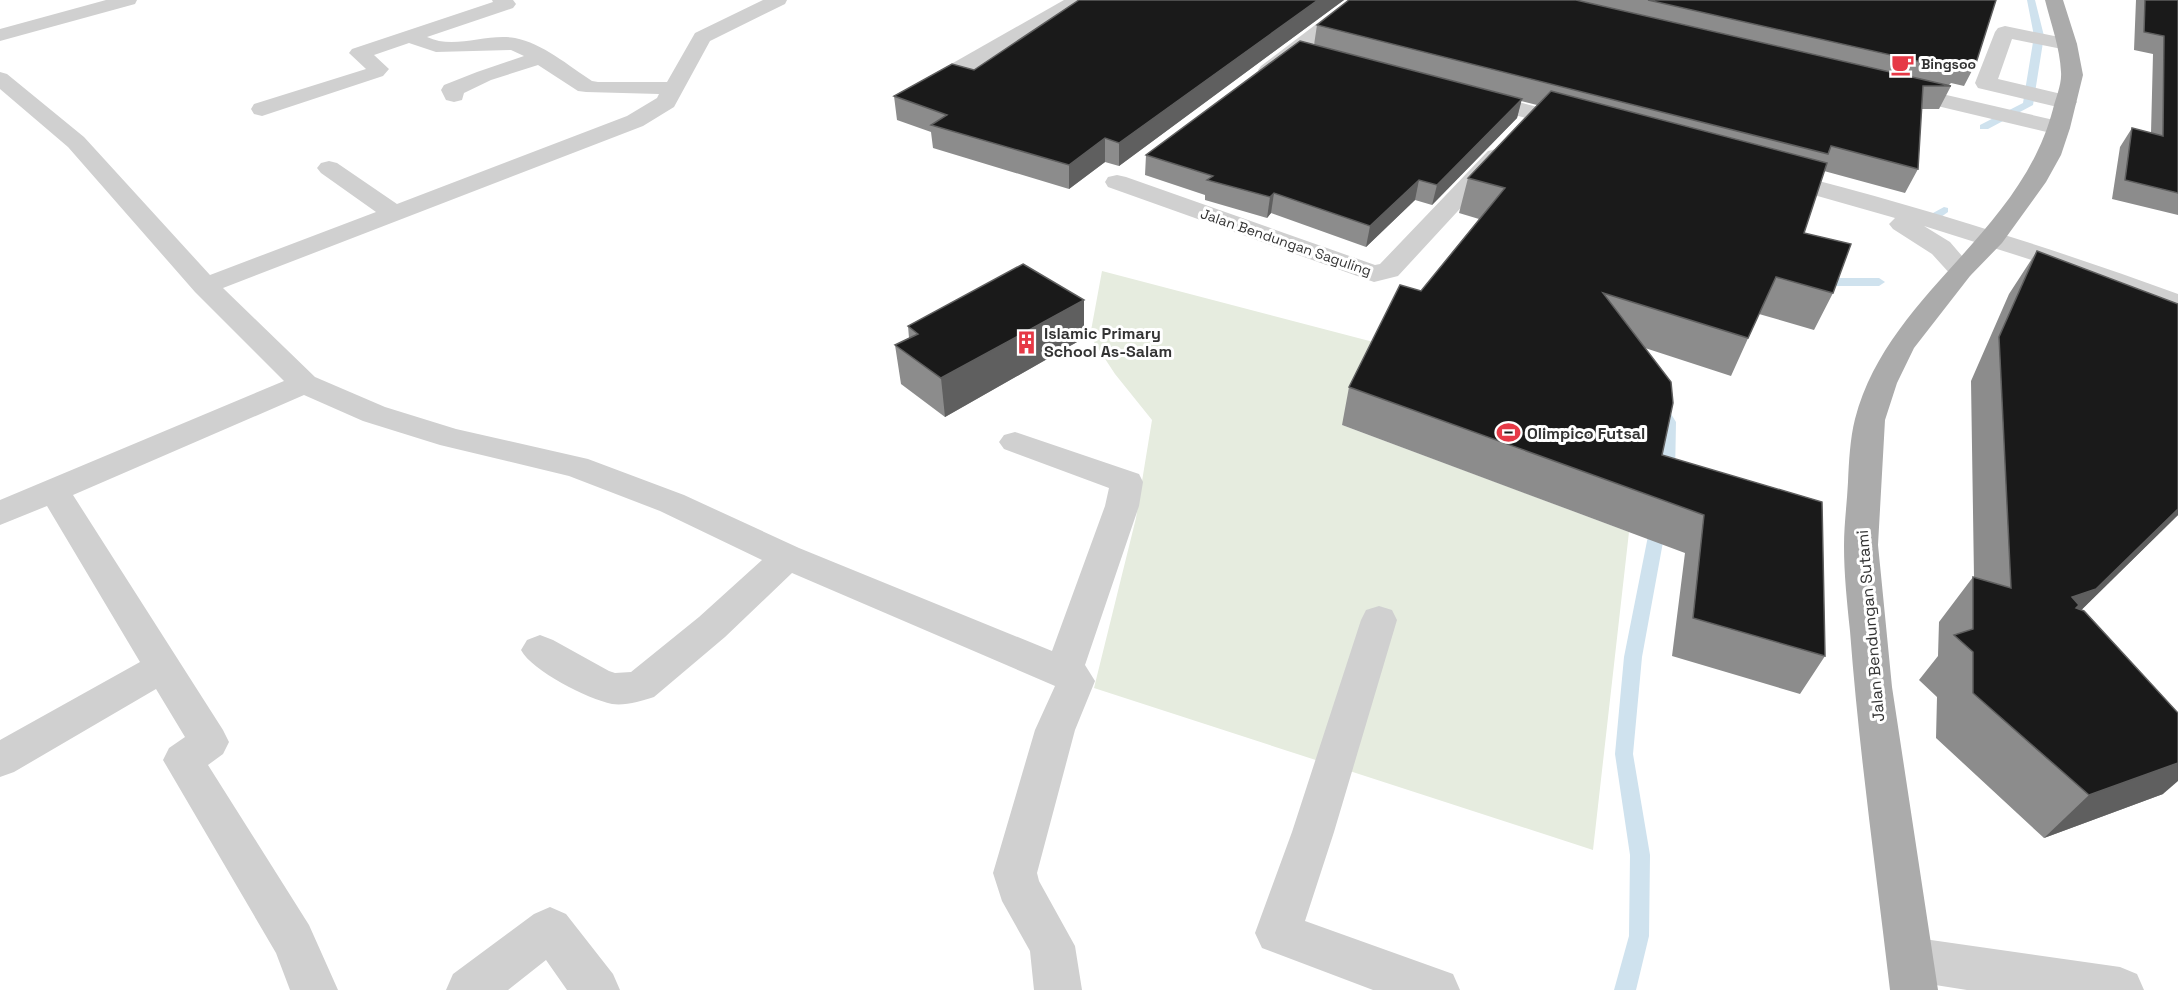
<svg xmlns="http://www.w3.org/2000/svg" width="2178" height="990" font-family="'Space Grotesk',sans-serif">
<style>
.green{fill:#e6ecdf}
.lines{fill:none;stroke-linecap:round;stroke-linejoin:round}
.stream{fill:#cfe2ee;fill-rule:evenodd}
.minor{fill:#d0d0d0;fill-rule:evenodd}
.major{fill:#ababab;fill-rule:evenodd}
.wall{fill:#8c8c8c}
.shaded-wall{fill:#5f5f5f}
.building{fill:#1a1a1a;stroke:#5f5f5f;stroke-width:1.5}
.labels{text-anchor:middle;stroke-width:6;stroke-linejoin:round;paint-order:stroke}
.far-poi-label{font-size:14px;font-weight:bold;fill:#333;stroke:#fff;text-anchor:start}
.far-street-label{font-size:14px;fill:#333;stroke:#fff}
.poi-label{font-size:16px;font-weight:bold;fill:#333;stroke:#fff;text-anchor:start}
.street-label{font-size:16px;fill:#333;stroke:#fff}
</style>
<rect width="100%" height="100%" fill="#fff"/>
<polygon class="green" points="1102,271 1381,344 1342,425 1629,532 1593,850 1094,688 1136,518 1152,420 1115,374 1090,336"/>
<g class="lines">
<g class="stream">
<polygon points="2027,0 2035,0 2044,36 2033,105 1988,129 1980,129 1980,125 2023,103 2034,36"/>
<polygon points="1944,207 1948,208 1948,212 1941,217 1933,217 1933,213"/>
<polygon points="1820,274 1835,278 1879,278 1885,282 1879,286 1834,286 1816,281 1816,275"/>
<polygon points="1658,400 1663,401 1676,422 1675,476 1668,481 1661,476 1662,422 1651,404"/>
<polygon points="1657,525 1662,527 1665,531 1642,657 1633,754 1650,855 1649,936 1636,990 1614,990 1629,936 1630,855 1615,754 1624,657 1649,531 1652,527"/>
</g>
<g class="minor">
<polygon points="106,0 137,0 135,4 0,41 0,29"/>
<path d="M492,0H513L516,4L513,8L427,37C454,50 486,33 515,38C542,43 569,66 592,81L598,82H667L695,33L763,0H787L785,4L710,41L674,107L643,126L223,288L315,377L385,407L456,429L588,459L684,495L799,548L1052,651L1105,506L1109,488L1004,449L999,442L1004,435L1015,432L1139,474L1143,482L1139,506L1085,665L1095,681L1075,730L1037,873L1039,881L1075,946L1082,990H1034L1030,951L1002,901L993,873L1035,730L1055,686L792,573L725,637L654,697C642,701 625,706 612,704C588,699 532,671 521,650L527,640L540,635L553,640L609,671L615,673L631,672L699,617L762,560L660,511L569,476L440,445L363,421L304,395L73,495L223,730L229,742L223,754L208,765L309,925L338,990H290L276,953L163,760L169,748L185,737L156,689L14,772L0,777V740L140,662L47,506L0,525V500L284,381L195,292L68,147L0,89V72L7,74L84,137L210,275L376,212L321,173L317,168L321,163L329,161L337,163L397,204L627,116L657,98L659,94L586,92L578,91L538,65L491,80L464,93L462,100L454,102L446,100L441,90L444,85L477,72L524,56L511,50L436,52L409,43L374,55L389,69L383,76L262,116L254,114L251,109L254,104L366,69L349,53L352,49L493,2Z"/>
<polygon points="1064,0 1087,0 1085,4 932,94 924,95 916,94 913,89 916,84"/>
<polygon points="1348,0 1369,0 1275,74 1268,76 1261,74 1258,70 1261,66"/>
<polygon points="2005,26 2074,40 2077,44 2074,48 2067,50 2012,39 1998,79 2074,97 2077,102 2074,107 2066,109 1978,88 1975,83 1995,32 1998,28"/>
<polygon points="1899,84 2067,123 2070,128 2067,133 2059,135 1891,95 1888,90 1891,85"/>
<polygon points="1477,91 1583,119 1586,124 1583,129 1575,131 1469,103 1466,98 1469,93"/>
<polygon points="1496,149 1504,151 1508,156 1504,161 1398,276 1374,282 1108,187 1105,182 1108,177 1117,175 1126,177 1375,265 1380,264 1488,151"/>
<path d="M1776,170C1912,204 2046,246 2178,294V311L2051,266L1924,226L1950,242L1974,270L1970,276L1961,278L1952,276L1932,254L1893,229L1889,224L1895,218L1768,182L1764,177L1768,172Z"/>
<polygon points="1379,606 1392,610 1397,620 1334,832 1305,921 1453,974 1460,990 1373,990 1262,948 1255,933 1292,832 1361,620 1366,610"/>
<polygon points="550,907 566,914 613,974 620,990 567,990 546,960 508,990 446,990 453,974 534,914"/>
<polygon points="1910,937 2120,967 2137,974 2144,990 1967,990 1910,981 1894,975 1887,959 1894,943"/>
</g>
<path class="major" d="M2045,0H2063L2077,44L2083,75L2070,128L2061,155L2046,182L2002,243L1970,276L1914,348L1897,383L1885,420L1878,545L1881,575L1892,687L1938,990H1890C1876,870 1859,751 1850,631C1847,602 1844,574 1844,546C1844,525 1847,503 1848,482C1849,461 1850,439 1855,419C1888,293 2020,236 2053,109C2056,97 2062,84 2061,72C2060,48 2051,24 2045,0Z"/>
</g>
<g class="wall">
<polygon points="1079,0 1344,0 1119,166 1105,162 1069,189 933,148 931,132 897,120 894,96 974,70"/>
<polygon points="1349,0 1996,0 1976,63 1964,86 1951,83 1949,85 1951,86 1939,109 1921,109 1918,169 1905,193 1824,171 1804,233 1833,293 1814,330 1759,314 1731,376 1645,348 1662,455 1825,656 1800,694 1672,656 1685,553 1342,425 1349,387 1421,291 1479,219 1459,213 1468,178 1537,105 1521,101 1517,118 1432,205 1415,200 1366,247 1271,213 1267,218 1205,200 1205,195 1145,175 1146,155 1314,45 1317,25"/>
<polygon points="2136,0 2178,0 2178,215 2112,199 2120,147 2132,128 2151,133 2153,54 2134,50"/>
<polygon points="2037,251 2178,515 2081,610 2163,794 2044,838 1936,738 1937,697 1919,680 1938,656 1939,622 1973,577 1974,577 1971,381 2009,294"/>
<polygon points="908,326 1084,338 945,417 901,384 895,345 909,338"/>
</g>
<g class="shaded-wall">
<polygon points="1318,0 1344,0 1119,166 1119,143"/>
<polygon points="1522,99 1517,118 1432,205 1437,185"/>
<polygon points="1105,138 1105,162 1069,189 1069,165"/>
<polygon points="1419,180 1415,200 1366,247 1370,226"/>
<polygon points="1274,193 1271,213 1267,218 1270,197"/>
<polygon points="1084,300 1084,338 945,417 941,378"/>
<polygon points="2178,509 2178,515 2057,634 2072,597"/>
<polygon points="2178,763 2178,781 2163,794 2044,838 2089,795"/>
</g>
<g class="building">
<polygon points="1079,0 1318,0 1119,143 1105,138 1069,165 931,125 947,115 894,96 952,64 974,70"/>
<polygon points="1349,0 1576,0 1951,86 1923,86 1918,169 1831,146 1828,154 1317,25"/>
<polygon points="1648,0 1996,0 1976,63 1962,60 1957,70"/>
<polygon points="2145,0 2178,0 2178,193 2125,180 2132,128 2163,136 2164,36 2144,32"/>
<polygon points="1300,41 1522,99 1437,185 1419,180 1370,226 1274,193 1270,197 1207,180 1213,176 1146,155"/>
<polygon points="1551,91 1827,163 1804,233 1851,244 1833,293 1776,277 1748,338 1603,293 1671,382 1673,403 1662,455 1822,502 1825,656 1693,618 1704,515 1349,387 1400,285 1421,291 1505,188 1468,178"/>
<polygon points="2037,251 2178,304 2178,509 2096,589 2072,597 2079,605 2076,608 2084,611 2178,713 2178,763 2089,795 1973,693 1973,652 1954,635 1973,629 1973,577 2011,588 1999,337"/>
<polygon points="1023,264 1084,300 941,378 895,345 918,334 908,326"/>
</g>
<defs>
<symbol id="cafe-bare" viewBox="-9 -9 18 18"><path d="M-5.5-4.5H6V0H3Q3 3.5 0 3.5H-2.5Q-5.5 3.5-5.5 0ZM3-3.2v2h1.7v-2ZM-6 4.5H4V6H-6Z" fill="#e63946" stroke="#fff" stroke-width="2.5" paint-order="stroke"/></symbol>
<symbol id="building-bare" viewBox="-9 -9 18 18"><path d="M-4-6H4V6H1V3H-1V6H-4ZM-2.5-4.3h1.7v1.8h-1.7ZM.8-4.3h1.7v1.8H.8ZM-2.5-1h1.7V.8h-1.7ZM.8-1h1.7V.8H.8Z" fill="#e63946" stroke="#fff" stroke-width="2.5" paint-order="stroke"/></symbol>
<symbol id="stadium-bare" viewBox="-9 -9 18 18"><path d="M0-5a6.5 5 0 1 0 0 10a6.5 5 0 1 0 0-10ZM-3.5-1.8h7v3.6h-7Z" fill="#e63946" stroke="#fff" stroke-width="2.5" paint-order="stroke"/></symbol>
</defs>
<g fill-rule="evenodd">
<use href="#cafe-bare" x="1886" y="48" width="33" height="33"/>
<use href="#building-bare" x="1010" y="326" width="33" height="33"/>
<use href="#stadium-bare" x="1492" y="416" width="33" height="33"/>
</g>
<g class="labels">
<g class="far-poi-label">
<text x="1921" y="69">Bingsoo</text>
</g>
<g class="far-street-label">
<text transform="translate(1286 242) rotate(19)" y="5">Jalan Bendungan Saguling</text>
</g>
<g class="poi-label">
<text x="1044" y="339">Islamic Primary<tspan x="1044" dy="18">School As-Salam</tspan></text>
<text x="1527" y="439">Olimpico Futsal</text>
</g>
<g class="street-label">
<text transform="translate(1870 626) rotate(-95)" y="6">Jalan Bendungan Sutami</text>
</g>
</g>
</svg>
